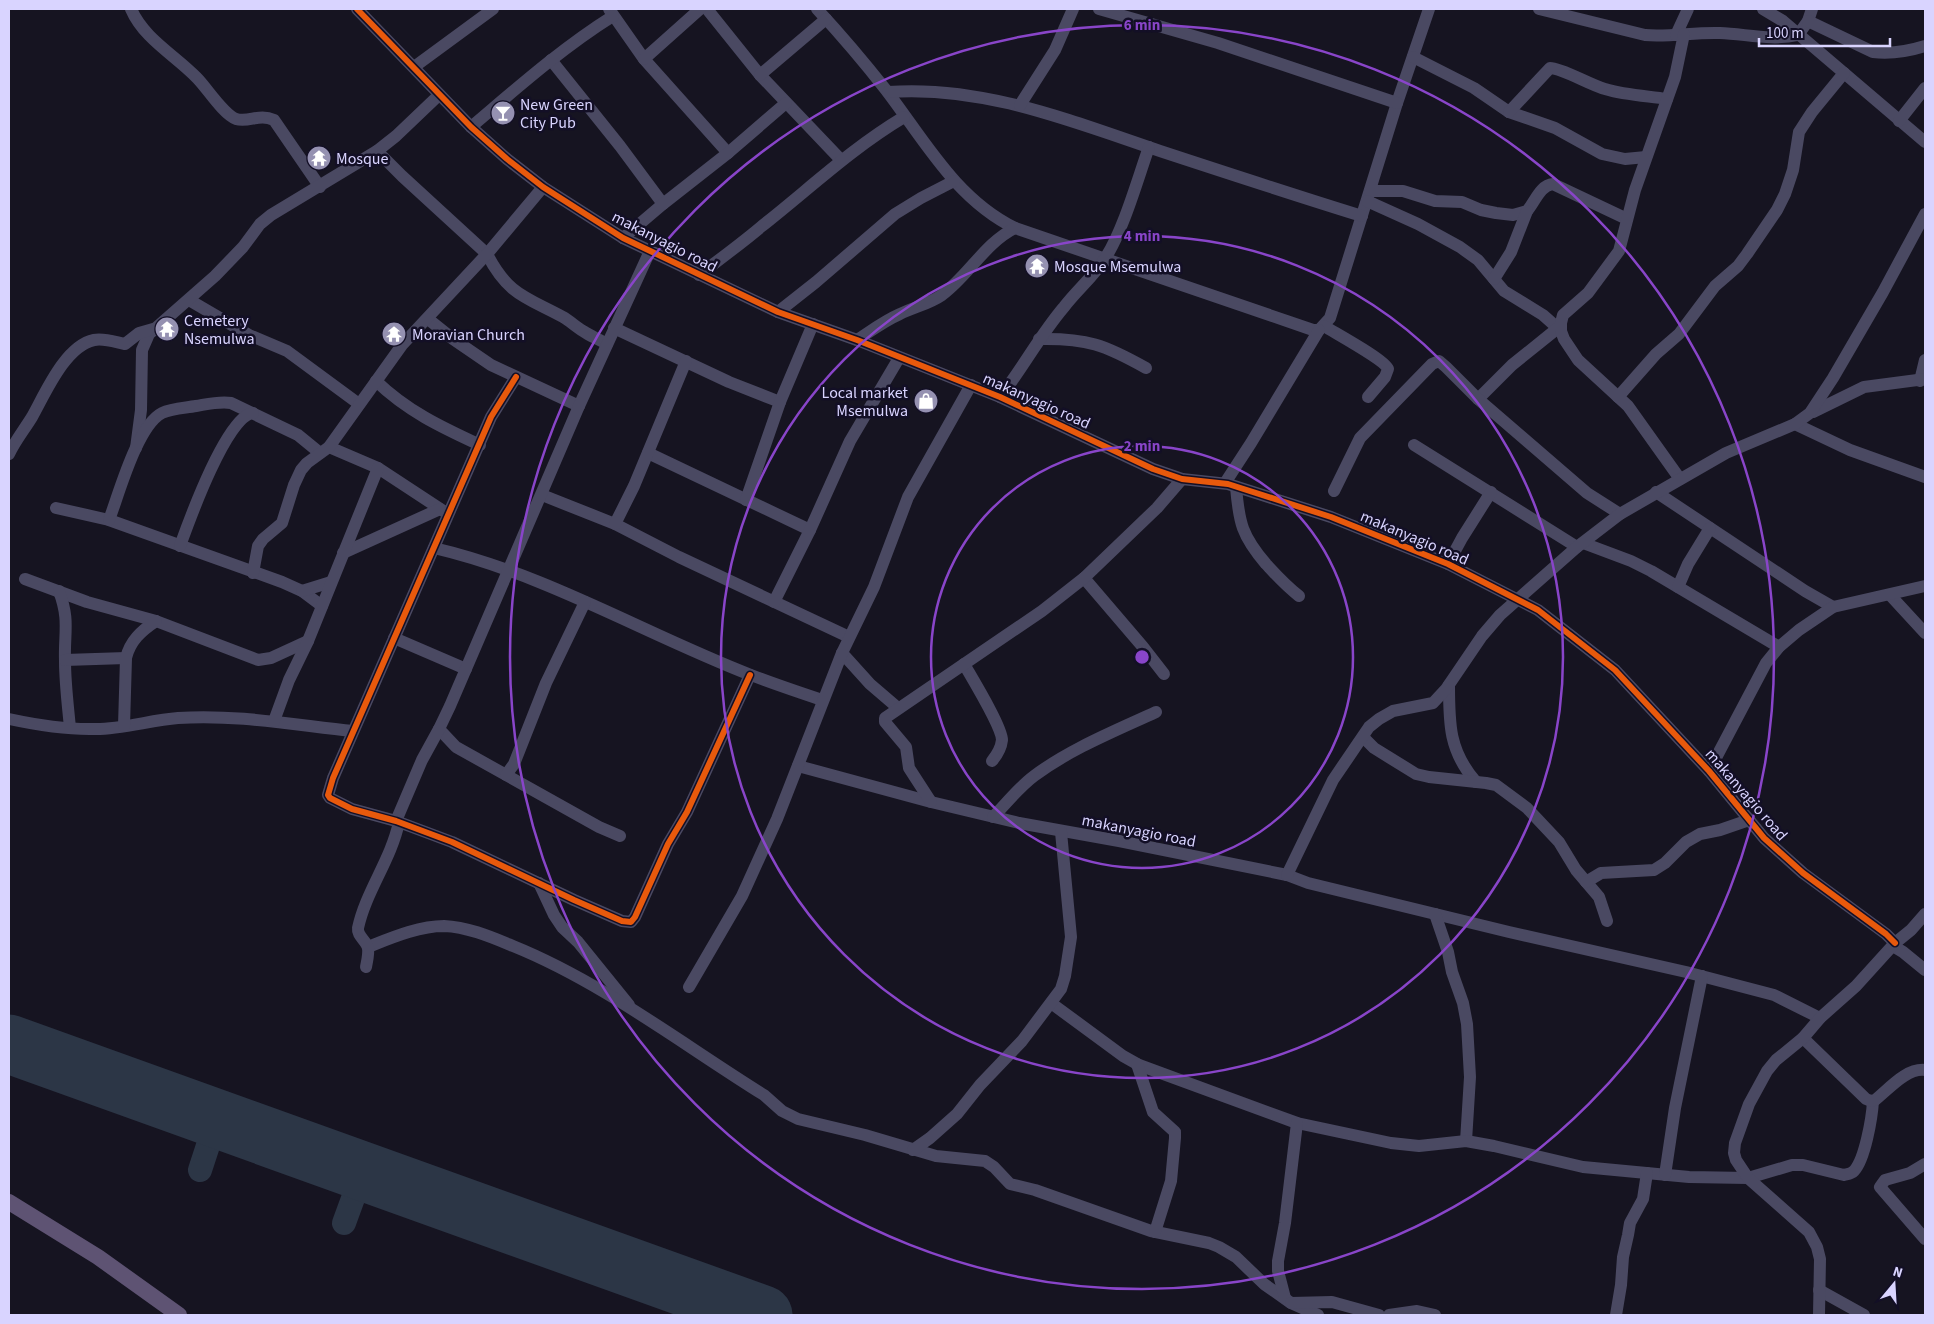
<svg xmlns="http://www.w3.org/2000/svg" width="1934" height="1324" font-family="'Source Sans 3',sans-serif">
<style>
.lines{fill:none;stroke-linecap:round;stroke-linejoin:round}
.taxiway{stroke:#2c3646;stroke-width:24}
.runway{stroke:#2c3646;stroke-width:59}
.minor{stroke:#4a4962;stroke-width:12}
.major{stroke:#5e5373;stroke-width:16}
.cycleway-casing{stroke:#130f26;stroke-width:9}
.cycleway{stroke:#e8590c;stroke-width:6}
.ring{fill:none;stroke:#8945c9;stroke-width:2.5}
.labels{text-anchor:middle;stroke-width:5;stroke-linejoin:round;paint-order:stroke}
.poi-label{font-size:16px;fill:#d9d4ff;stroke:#130f26;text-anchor:start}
.street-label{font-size:16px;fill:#d9d4ff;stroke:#130f26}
.centre{fill:#8945c9;stroke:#130f26;stroke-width:2.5}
.ring-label{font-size:15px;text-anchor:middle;font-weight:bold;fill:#8945c9;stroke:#130f26;stroke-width:5;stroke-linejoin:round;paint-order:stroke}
</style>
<rect width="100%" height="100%" fill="#161421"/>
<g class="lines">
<g class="taxiway">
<polyline points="200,1170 217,1118"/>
<polyline points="344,1223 363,1171"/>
</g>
<polyline class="runway" points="9,1044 763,1315"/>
<g class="minor">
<path d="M131,9C144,39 175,55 197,78C207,88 223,114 236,119C249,123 259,113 274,120L320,187"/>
<polyline points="357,9 471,127 507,159 543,187 623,238 778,312 857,340 1000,397 1153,469 1182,479 1228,484 1331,517 1448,564 1538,610 1615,670 1709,771 1764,838 1803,873 1886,934 1895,943"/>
<polyline points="609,9 644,59 728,153"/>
<polyline points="707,9 760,75 841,160"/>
<path d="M817,9C841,35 864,62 886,90C925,141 956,199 1015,228L1313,330H1319L1330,318L1397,103L1429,9"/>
<polyline points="1099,9 1218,43 1397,103"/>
<path d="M1539,9L1645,35C1670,37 1695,32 1720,33C1746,34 1772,41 1798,35L1808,21L1812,9"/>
<polyline points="1763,9 1783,21 1925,142"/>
<path d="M1808,21L1873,52C1890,54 1909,51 1925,46"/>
<polyline points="1676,35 1688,9"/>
<polyline points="1413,57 1474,88 1509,112 1555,128 1602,154 1625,159 1646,157"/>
<polyline points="644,59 700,9"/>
<polyline points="551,60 620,146 663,204"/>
<polyline points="414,67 493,9"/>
<polyline points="760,75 826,19"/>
<path d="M888,92C983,85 1071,121 1160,151C1227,173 1294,195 1362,216"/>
<polyline points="1020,105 1055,50 1073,9"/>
<path d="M1509,112L1550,68C1562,68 1590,85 1605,89C1625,95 1647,96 1667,99"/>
<polyline points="1899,121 1925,88"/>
<path d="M471,127C517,88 562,48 613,16"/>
<path d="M377,151L402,176L487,254C508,295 526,297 563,317C570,321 576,327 583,331C590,336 599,339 607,344"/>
<path d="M1370,191H1403L1435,201L1462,202L1481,210L1496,213L1513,215L1527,211C1535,202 1540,185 1553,184L1627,219"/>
<polyline points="1367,201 1418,224 1460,247 1478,260 1504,291 1543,315 1561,331"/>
<polyline points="623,238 663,204 728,153 786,103"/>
<path d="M699,275C720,259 742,243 762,226C809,189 852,148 904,117"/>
<polyline points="1494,279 1511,252 1527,211"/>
<polyline points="189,300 249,335 287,351 359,404"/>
<polyline points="778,312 816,282 895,214 921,198 954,181"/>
<polyline points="428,319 453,339 491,365 579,406"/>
<path d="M1324,326C1335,333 1385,360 1388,369L1385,377L1368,397"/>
<polyline points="614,328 729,382 780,402"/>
<path d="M1039,339C1087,338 1105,345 1146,368"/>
<path d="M857,340C871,331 884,321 900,314C914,307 929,304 942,295C969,275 985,243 1015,228"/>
<polyline points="516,377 491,417 333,778 328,795 330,798 352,809 396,821 452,842 574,900 622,921 631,922 635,917 668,844 687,812 750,675"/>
<path d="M376,381C407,411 441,427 480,445"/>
<polyline points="1920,381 1925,360"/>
<path d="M1000,397C1023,368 1040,335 1064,307C1077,290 1095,275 1106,257C1124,228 1137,181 1149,147"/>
<polyline points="1618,397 1656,354 1679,334 1715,286 1738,266 1747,254 1777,210 1785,194 1793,170 1799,132 1812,112 1844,73"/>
<polyline points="1478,399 1512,365 1558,328"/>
<polyline points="1813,412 1864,387 1925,379"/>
<polyline points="1795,424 1850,450 1925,477"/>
<polyline points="1414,445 1577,547"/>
<polyline points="329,447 378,468 448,514"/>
<polyline points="136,448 141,410 142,350 149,334 215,276 243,247 260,224 271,215 377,151 396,136 439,95"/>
<polyline points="648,453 810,530"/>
<path d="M9,454C15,441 24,430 32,417C45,394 65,346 94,340C104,338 115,342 125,344L139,333L153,329"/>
<polyline points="1680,479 1628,406 1578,360 1564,339 1561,331 1561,323 1563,315 1588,293 1619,251 1635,190 1675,77 1684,34"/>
<polyline points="1225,483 1251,443 1319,330"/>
<path d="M1236,487C1239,523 1242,536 1266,564C1278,577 1285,585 1299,596"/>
<polyline points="1334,491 1360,438 1432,364 1439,361 1446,367 1478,399 1587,493 1620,514"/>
<polyline points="1656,492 1805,591 1833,607"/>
<polyline points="542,495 615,524 679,557 849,637"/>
<polyline points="746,500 780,402 813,324"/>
<polyline points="56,508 109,520 282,582 302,591 322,606"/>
<path d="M109,520C119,494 137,426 162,413C172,408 185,408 196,406C208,404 220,401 231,403L298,435L320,453"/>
<polyline points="615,524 634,486 686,361"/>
<polyline points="1583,543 1631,561 1651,571 1779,647"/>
<path d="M180,546C189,521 227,415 253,413"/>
<path d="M434,548C546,574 645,634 751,675C774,684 798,692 822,700"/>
<polyline points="343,553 440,509"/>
<polyline points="1448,564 1462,538 1491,492"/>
<polyline points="253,573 258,546 263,539 282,523 294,485 301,470 307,463 329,447 402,345 487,254 543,187"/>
<polyline points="1084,578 1143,647 1164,674"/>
<polyline points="25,579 87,602 156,621 258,660 271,658 308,641"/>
<polyline points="1678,587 1688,564 1710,528"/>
<path d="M59,591C70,621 64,632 65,661C65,683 68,706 70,728"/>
<polyline points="302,591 331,582"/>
<polyline points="1890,595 1925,633"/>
<polyline points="774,602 810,530 850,441 899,358"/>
<polyline points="394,638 466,669"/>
<polyline points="842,653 870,684 898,708"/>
<polyline points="65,660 126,658"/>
<path d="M964,664C972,678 1002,727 1002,740C1001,749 997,755 992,761"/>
<path d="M1449,685C1449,724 1449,751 1476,782"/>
<path d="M9,719C37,725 67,730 96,729C123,729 151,720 178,718C236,714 295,725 353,731"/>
<polyline points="274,721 289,680 308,641 378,468"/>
<path d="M124,726L126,658C130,641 141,631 156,621"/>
<polyline points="439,729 456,747 599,827 620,836"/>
<polyline points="1363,737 1374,748 1416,774 1429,777 1486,783 1496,785 1527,808 1559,842 1576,870 1599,897 1607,921"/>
<polyline points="798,766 931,802 1019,823 1119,841 1287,875 1308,883 1509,932 1686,972 1774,995 1820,1018"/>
<polyline points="1709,771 1766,663 1779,647 1799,630 1833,607 1925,586"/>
<polyline points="506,775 514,764 546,683 585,602"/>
<polyline points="931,802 909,768 906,747 885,722 885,718 1042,611 1084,578 1157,508 1182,479"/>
<path d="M993,817C1006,804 1018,788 1034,776C1070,749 1115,731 1156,712"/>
<polyline points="396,821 422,760 439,729 450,706 579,406 650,251"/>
<polyline points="1287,875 1333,780 1369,727 1379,719 1393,711 1433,703 1446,689 1482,636 1500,615 1577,547 1620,514 1726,453 1795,424 1810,413 1833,378 1883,292 1925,214"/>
<polyline points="1586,882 1601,873 1654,870 1665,863 1686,842 1700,834 1720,830 1749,820"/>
<polyline points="539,883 554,915 562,927 578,942 629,1005"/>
<polyline points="1435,914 1448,952 1452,972 1463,1003 1467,1024 1470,1077 1466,1141"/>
<polyline points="1893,946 1903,952 1925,970"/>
<path d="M368,947C391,938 419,926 444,926C468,927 491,937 513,946C602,982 682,1044 764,1095L782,1111L798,1119L865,1135L936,1156L985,1161L994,1167L1010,1184L1035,1190L1151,1231L1209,1243L1219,1247L1236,1257L1264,1284L1291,1303L1318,1315"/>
<path d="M366,967C367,961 369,954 368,948C366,940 357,936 358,928C366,891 391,860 399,822"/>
<polyline points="689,987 742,896 777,819 842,653 874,587 908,497 971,385"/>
<path d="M1051,1003L1123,1056L1139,1065L1297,1123L1391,1143L1419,1146L1466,1141L1494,1146L1583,1167L1689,1177L1748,1178L1792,1165H1803L1844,1175C1848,1174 1851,1174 1854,1171C1865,1159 1872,1118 1873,1101"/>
<path d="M1803,1038L1866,1099L1871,1101L1875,1100C1889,1089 1906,1068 1925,1070"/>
<polyline points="1137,1064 1153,1112 1175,1132 1175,1138 1171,1181 1155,1232"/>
<polyline points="913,1150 930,1138 957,1114 980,1085 1022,1041 1061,989 1065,976 1071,937 1061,832"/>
<polyline points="1925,1164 1910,1173 1885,1180 1880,1187 1925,1239"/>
<polyline points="1665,1175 1675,1108 1702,976"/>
<polyline points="1819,1290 1864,1315"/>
<polyline points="1285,1298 1278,1271 1278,1261 1285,1223 1297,1123"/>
<polyline points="1291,1303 1332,1302 1379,1315"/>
<polyline points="1389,1315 1417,1311 1435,1315"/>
<polyline points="1616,1315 1621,1285 1623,1257 1628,1235 1630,1223 1643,1199 1647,1173"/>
<polyline points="1819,1315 1820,1259 1817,1247 1809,1232 1748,1178 1736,1160 1734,1153 1735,1143 1749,1104 1767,1071 1776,1060 1803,1038 1820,1018 1856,986 1895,943 1911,930 1925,914"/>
</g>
<polyline class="major" points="9,1202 98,1257 179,1315"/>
<defs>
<g id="cycleway">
<polyline points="357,9 471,127 507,159 543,187 623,238 778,312 857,340 1000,397 1153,469 1182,479 1228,484 1331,517 1448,564 1538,610 1615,670 1709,771 1764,838 1803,873 1886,934 1895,943"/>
<polyline points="516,377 491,417 333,778 328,795 330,798 352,809 396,821 452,842 574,900 622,921 631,922 635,917 668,844 687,812 750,675"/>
</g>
</defs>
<use href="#cycleway" class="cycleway-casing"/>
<use href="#cycleway" class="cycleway"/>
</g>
<g class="ring">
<circle cx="1142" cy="657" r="211"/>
<circle cx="1142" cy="657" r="421"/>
<circle cx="1142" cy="657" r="632"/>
</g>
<defs>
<symbol id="bar-disc" viewBox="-11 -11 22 22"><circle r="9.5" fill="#9591b1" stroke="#130f26"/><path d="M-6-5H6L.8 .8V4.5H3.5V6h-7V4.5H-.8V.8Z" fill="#fff"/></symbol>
<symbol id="temple-disc" viewBox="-11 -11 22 22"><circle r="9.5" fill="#9591b1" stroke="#130f26"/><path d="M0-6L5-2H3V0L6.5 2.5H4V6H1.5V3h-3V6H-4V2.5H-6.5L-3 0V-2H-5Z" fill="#fff"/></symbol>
<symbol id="shop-disc" viewBox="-11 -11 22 22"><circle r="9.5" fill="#9591b1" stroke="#130f26"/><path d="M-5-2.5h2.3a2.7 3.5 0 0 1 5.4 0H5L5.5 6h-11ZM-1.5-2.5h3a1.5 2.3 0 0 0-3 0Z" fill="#fff"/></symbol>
</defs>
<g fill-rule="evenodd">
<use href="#bar-disc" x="489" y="99" width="28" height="28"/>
<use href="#temple-disc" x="305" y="144" width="28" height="28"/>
<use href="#temple-disc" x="1023" y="252" width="28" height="28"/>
<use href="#temple-disc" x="153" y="315" width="28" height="28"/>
<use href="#temple-disc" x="380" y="320" width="28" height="28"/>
<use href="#shop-disc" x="912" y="387" width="28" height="28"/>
</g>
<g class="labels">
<g class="poi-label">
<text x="520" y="110">New Green<tspan x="520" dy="18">City Pub</tspan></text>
<text x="336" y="164">Mosque</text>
<text x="1054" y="272">Mosque Msemulwa</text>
<text x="184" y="326">Cemetery<tspan x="184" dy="18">Nsemulwa</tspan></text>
<text x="412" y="340">Moravian Church</text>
<text x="908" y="398" text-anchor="end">Local market<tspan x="908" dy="18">Msemulwa</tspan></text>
</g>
<g class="street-label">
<text transform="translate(665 241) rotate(27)" y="6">makanyagio road</text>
<text transform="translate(1037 400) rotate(24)" y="6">makanyagio road</text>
<text transform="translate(1415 537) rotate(23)" y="6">makanyagio road</text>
<text transform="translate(1747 794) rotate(49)" y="6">makanyagio road</text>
<text transform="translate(1139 830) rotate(11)" y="6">makanyagio road</text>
</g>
</g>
<circle cx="1142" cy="657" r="8" class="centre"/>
<g class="ring-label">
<text x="1142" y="30">6 min</text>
<text x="1142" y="241">4 min</text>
<text x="1142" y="451">2 min</text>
</g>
<rect width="1934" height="1324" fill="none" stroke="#d9d4ff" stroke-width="20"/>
<g transform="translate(1894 1284) rotate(18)" stroke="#130f26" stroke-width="4" paint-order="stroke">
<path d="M0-4L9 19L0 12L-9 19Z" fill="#d9d4ff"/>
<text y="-8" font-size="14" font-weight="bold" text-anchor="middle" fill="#d9d4ff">N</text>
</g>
<path d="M1759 38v8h131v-8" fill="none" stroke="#d9d4ff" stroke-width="2.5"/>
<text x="1766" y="38" font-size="15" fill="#d9d4ff" stroke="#130f26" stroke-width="4" paint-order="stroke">100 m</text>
</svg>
